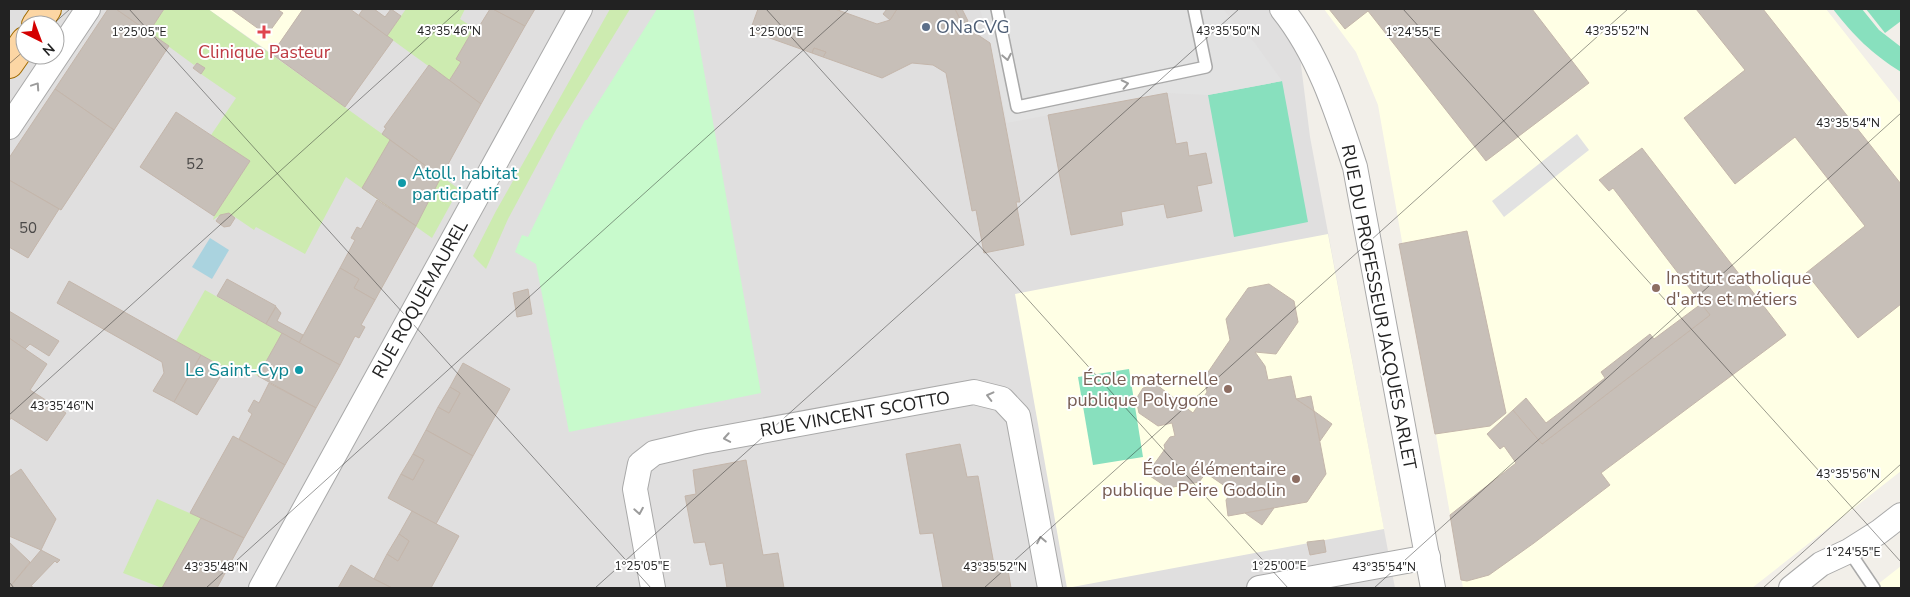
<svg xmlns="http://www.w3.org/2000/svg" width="1910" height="597" font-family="'Nunito Sans',sans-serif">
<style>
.residential{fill:#e0dfdf;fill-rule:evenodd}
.education{fill:#ffffe5}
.grass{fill:#cdebb0}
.park{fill:#c8facc}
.pitch{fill:#88e0be}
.parking{fill:#e2e2e2}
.water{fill:#aad3df}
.building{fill:#c7bfb8;stroke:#c4b6ab}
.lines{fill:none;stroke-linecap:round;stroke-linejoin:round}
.service-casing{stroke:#a9a9a9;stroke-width:14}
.minor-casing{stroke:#a9a9a9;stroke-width:26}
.primary-casing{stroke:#a06b00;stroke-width:30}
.service{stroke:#fff;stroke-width:11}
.minor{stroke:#fff;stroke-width:24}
.primary{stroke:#fcd6a4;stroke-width:28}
.oneway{stroke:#9c9c9c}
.ticks{fill:none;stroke:#222;stroke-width:1;stroke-opacity:0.45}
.service-dot{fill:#5c6f8a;stroke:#fff;stroke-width:2}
.health-dot{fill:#e0444e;stroke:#fff;stroke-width:2}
.culture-dot{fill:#0f9aa8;stroke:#fff;stroke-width:2}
.education-dot{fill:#8d6e63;stroke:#fff;stroke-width:2}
.labels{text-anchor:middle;stroke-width:4;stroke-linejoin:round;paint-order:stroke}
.number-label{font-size:15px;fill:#4b4948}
.service-label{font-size:18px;fill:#4e5e75;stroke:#fff;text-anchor:start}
.health-label{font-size:18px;fill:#be3a42;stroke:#fff}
.culture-label{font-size:18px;fill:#0d838f;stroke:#fff;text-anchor:start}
.education-label{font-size:18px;fill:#785e54;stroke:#fff;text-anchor:end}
.street-label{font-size:18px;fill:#222;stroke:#fff}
.ticks-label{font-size:12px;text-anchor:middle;fill:#222;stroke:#fff;stroke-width:4;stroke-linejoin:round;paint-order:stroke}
</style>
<rect width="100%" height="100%" fill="#f2efe9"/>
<path class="residential" d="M9,9H1294L1310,137L1395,588H9ZM25,25H55V55H25Z"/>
<g class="education">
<polygon points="208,9 303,9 272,54"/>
<polygon points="1324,9 1826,9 1901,104 1901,471 1752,588 1463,588 1378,105 1356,52"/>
<polygon points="1328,234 1384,529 1067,588 1015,294"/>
<polygon points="1901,566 1901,588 1873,588"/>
</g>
<g class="grass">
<polygon points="164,9 208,9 459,189 432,238 346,177 305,254 256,227 254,230 229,213 220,215 213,220 214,216 250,161 211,135 236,98 201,74 204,68 197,63 194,65 149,32"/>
<polygon points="406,9 465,9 460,19 474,28 456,59 461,62 449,81 387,36"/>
<polygon points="610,9 630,9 556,130 508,219 486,269 473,256 496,211"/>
<polygon points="205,290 282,333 258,376 240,367 221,366 176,341"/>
<polygon points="157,499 201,518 162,588 123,573"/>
</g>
<polygon class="park" points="657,9 693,9 761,393 569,432 536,264 515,252 522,235 528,237 585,120 587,120"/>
<g class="pitch">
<path d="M1833,9H1862L1879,30L1901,47V72C1872,54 1854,36 1833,9Z"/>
<polygon points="1866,9 1901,9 1901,21 1885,33"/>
<polygon points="1282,81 1308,222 1234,237 1208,95"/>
<polygon points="1129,369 1143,457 1093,465 1078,377"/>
</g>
<g class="parking">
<polygon points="980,9 1223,9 1243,33 1254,42 1282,81 1208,95 1167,93 1007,123 990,43"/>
<polygon points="1577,134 1589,150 1504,217 1492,201"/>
</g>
<polygon class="water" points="210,238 229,250 212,279 192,267"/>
<g class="building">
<polygon points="108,9 116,9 169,46 114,130 55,89"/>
<polygon points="116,9 164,9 149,32"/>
<polygon points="231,9 277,9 283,13 267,35"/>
<polygon points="303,9 350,9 393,40 345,107 272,54"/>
<polygon points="363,9 374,9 385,17 391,9 401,16 387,36 359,15"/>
<polygon points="490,9 493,9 525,26 481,104 449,81 461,62 456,59 474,28 477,30"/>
<polygon points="493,9 535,9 525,26"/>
<polygon points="758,9 835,9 877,24 890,20 897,9 955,9 963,25 990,43 1020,202 1016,202 1024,245 984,253 976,210 972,211 946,73 933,65 912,63 882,78 823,57 826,52 814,48 812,53 750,31"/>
<polygon points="887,9 897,9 890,20 883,14"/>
<polygon points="955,9 962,9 968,21 963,24"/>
<polygon points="1329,9 1532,9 1589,83 1486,161 1368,11 1345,29"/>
<polygon points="1696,9 1763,9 1901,184 1901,304 1858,338 1806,273 1865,226 1795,137 1735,184 1684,118 1745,70"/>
<polygon points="814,48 826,52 823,57 812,53"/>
<polygon points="197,63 205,68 201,74 193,68"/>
<polygon points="429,65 481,104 441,177 382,134 386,128 384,127"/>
<polygon points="55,89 114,130 61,210 9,180 9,158"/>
<polygon points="1167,93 1176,144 1187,142 1189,156 1206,153 1212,183 1197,186 1202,211 1167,218 1164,204 1121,212 1123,225 1071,235 1048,115"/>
<polygon points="176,112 250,161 214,216 140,167"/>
<polygon points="390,140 441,177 416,226 362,188"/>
<polygon points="1642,148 1786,335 1601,473 1610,485 1534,543 1489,575 1467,581 1461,580 1450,515 1516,463 1504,446 1500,449 1487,434 1513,410 1542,444 1710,315 1613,188 1609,191 1599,180"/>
<polygon points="9,180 59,209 28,258 9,247"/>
<polygon points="377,200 416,226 375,300 354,288 359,279 340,268 355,240 351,238 357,227 361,229"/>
<polygon points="229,213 235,218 230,226 224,227 216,221 220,215"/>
<polygon points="1467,231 1506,413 1490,426 1435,434 1399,244"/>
<polygon points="340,268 359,279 354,288 375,300 361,325 365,327 359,338 355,336 340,365 299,343"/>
<polygon points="227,279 276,306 266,324 217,296"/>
<polygon points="69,281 201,355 174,402 153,391 164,373 162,362 57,303"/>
<polygon points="1269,284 1294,301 1298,322 1276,354 1255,352 1265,366 1268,380 1291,376 1296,399 1314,411 1326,474 1307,502 1228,516 1226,500 1232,491 1206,473 1199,482 1168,488 1147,474 1165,449 1164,445 1170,437 1175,436 1172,423 1158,426 1139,413 1136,399 1143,388 1157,385 1193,413 1207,392 1204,378 1230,340 1226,319 1248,288"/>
<polygon points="528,289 532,314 517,317 513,293"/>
<polygon points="1701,304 1710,315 1542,444 1513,410 1526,398 1546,423 1605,378 1601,372 1650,334 1654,339"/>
<polygon points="276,307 281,313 277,321 303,335 299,343 266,324"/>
<polygon points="9,311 59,341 49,356 30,344 25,349 9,338"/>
<polygon points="282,333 340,365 316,408 258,376"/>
<polygon points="9,338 47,364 30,390 66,413 47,441 11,418 9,421"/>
<polygon points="201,355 221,366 226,367 197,415 174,402"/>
<polygon points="463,363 510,389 473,456 426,430 438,407 449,413 460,393 450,387"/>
<polygon points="269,383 316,408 285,465 239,439 252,414 248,411 254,400 259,403"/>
<polygon points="450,387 460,393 449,413 438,407"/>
<polygon points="1311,396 1314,411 1296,399"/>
<polygon points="1314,411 1332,424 1320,441"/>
<polygon points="426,430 473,456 436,524 388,498 401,474 413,480 424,460 413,454"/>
<polygon points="233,436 285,465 244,538 190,513"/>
<polygon points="960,444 967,477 978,476 995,570 1008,570 1011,588 943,588 933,533 920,534 906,454"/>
<polygon points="413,454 424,460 413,480 401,474"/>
<polygon points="746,460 763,555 778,553 784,588 727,588 723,563 710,565 705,542 694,543 685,496 696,494 693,470"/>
<polygon points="21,469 56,519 41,550 9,536 9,477"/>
<polygon points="1274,508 1262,525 1245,513"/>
<polygon points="412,511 459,536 431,588 392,588 374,579 387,554 398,561 409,541 399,534"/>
<polygon points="201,518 244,538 217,588 162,588"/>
<polygon points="399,534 409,541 398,561 387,554"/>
<polygon points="1324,540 1326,552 1310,555 1307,542"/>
<polygon points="9,542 30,562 9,588"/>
<polygon points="41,550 60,560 57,563 55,561 31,586 34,588 9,588"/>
<polygon points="351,565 374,579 392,588 338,588"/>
</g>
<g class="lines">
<defs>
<g id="service">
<polyline points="997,9 1017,107 1206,67 1194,9"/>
<polyline points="1849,551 1874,588"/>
</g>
<g id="minor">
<path d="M1282,9C1319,55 1337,112 1355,167L1433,588"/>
<polyline points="9,127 88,9"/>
<polyline points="261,588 580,9"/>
<polyline points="653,588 635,489 640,464 654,453 701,442 974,392 1002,399 1018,416 1050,588"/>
<polyline points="1259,588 1428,557"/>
<polyline points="1791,588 1821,564 1849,551 1879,532 1901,515"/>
</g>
<g id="primary">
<polyline points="36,25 47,9"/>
<polyline points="9,64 25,41"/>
</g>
</defs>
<use href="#service" class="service-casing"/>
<use href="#minor" class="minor-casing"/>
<use href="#primary" class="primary-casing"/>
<use href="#service" class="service"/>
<use href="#minor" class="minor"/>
<use href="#primary" class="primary"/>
</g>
<defs><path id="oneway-chevron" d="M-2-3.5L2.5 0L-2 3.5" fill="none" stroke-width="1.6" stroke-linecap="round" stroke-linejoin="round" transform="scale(1.25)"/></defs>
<g class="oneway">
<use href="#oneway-chevron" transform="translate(1007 57) rotate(79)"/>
<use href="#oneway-chevron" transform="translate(1125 84) rotate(-12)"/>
<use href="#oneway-chevron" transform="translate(36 86) rotate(-56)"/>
<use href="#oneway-chevron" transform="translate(990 396) rotate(-166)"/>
<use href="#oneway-chevron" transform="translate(727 438) rotate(170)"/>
<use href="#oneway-chevron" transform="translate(639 511) rotate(80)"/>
<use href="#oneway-chevron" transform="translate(1041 540) rotate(-101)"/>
</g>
<path class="ticks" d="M129,9L651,588M766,9L1288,588M1403,9L1901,562M52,25L70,9M9,64L25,50M9,415L460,9M9,582L14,588M206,588L849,9M595,588L1239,9M984,588L1628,9M1374,588L1901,113M1763,588L1901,464"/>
<circle class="service-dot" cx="926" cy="27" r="5"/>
<path class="health-dot" d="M261.5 24.5h5v5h5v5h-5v5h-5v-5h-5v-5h5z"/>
<g class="culture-dot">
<circle cx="402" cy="183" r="5"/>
<circle cx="299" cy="370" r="5"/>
</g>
<g class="education-dot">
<circle cx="1656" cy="288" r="5"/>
<circle cx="1228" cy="389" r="5"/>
<circle cx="1296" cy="479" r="5"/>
</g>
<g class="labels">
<g class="number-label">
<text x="195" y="169">52</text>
<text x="28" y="233">50</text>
</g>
<g class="service-label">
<text x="936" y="33">ONaCVG</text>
</g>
<g class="health-label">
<text x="264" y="58">Clinique Pasteur</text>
</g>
<g class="culture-label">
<text x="412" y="179">Atoll, habitat<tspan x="412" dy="21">participatif</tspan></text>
<text x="289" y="376" text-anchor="end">Le Saint-Cyp</text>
</g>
<g class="education-label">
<text x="1666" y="284" text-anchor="start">Institut catholique<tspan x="1666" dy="21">d'arts et métiers</tspan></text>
<text x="1218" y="385">École maternelle<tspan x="1218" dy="21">publique Polygone</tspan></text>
<text x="1286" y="475">École élémentaire<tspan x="1286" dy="21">publique Peire Godolin</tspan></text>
</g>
<g class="street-label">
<text transform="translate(420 299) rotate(-61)" y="6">RUE ROQUEMAUREL</text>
<text transform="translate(1379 307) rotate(79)" y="6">RUE DU PROFESSEUR JACQUES ARLET</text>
<text transform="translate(855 414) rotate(-10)" y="6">RUE VINCENT SCOTTO</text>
</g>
</g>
<g class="ticks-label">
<text x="449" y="35">43°35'46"N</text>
<text x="1228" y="35">43°35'50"N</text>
<text x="1617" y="35">43°35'52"N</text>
<text x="139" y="36">1°25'05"E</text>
<text x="776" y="36">1°25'00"E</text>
<text x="1413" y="36">1°24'55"E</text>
<text x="1848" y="127">43°35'54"N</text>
<text x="62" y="410">43°35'46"N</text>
<text x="1848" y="478">43°35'56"N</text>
<text x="1853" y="556">1°24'55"E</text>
<text x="642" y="570">1°25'05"E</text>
<text x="1279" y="570">1°25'00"E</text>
<text x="216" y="571">43°35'48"N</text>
<text x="995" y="571">43°35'52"N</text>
<text x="1384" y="571">43°35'54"N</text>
</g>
<rect width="1910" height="597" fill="none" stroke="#222222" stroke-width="20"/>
<g transform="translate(40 40) rotate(138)"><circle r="24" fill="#ffffff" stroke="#a7a7a7"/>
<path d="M0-4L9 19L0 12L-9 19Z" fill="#d40000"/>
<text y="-8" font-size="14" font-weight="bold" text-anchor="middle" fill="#222222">N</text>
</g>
</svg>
